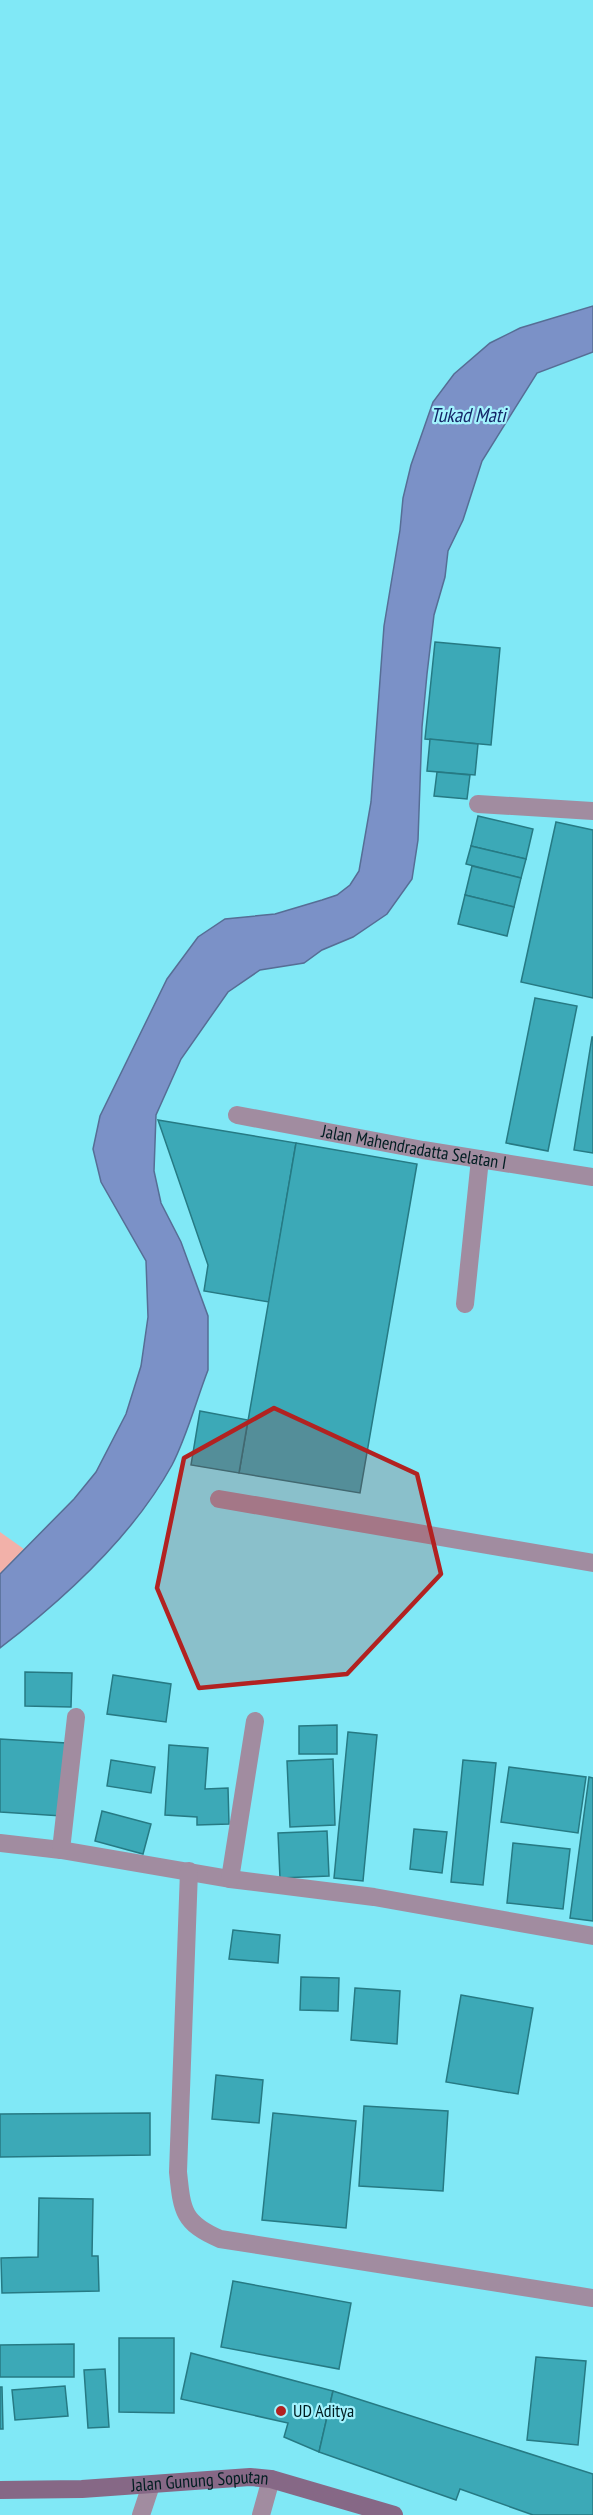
<svg xmlns="http://www.w3.org/2000/svg" width="593" height="2515" font-family="'PT Sans Narrow',sans-serif">
<style>
.green{fill:#f2b1a9}
.water{fill:#7b91c7;stroke:#566e95;stroke-width:1.5}
.building{fill:#3ca9b7;stroke:#267a84;stroke-width:1.5}
.lines{fill:none;stroke-linecap:round;stroke-linejoin:round}
.lane{stroke:#a18ca0;stroke-width:18}
.street{stroke:#a18ca0;stroke-width:18}
.secondary{stroke:#866886;stroke-width:18}
.marked{fill:#b22221;fill-opacity:0.2;stroke:#b22221;stroke-width:4.5;stroke-linejoin:round}
.poi-dot{fill:#b22221;stroke:#a2f2fd;stroke-width:2}
.labels{text-anchor:middle;stroke-width:4.5;stroke-linejoin:round;paint-order:stroke}
.street-label{font-size:18px;fill:#001d21;stroke:#a2f2fd}
.poi-label{font-size:18px;fill:#001d21;stroke:#a2f2fd;text-anchor:start}
.water-label{font-size:20px;font-style:italic;fill:#152768;stroke:#a2f2fd}
</style>
<rect width="100%" height="100%" fill="#80e8f6"/>
<polygon class="green" points="0,1532 24,1549 0,1574"/>
<path class="water" d="M593,306V352L537,373L482,461L463,520L448,551L445,577L434,615L427,674L422,727L418,840L412,879L387,914L353,937L322,950L304,963L260,970L228,992L181,1059L156,1115L154,1171L161,1203L181,1242L208,1316V1370C196,1401 187,1436 172,1465C133,1536 64,1599 0,1648V1574L74,1499L96,1472L126,1414L141,1366L148,1317L146,1261L101,1182L93,1149L100,1116L167,979L198,937L225,919L275,914L322,900L337,895L350,885L359,871L371,802L384,626L400,530L403,498L411,465L433,402L454,374L490,343L520,328Z"/>
<g class="building">
<polygon points="435,642 500,648 491,745 425,739"/>
<polygon points="430,739 478,744 475,775 427,771"/>
<polygon points="437,772 470,775 467,799 434,796"/>
<polygon points="478,816 533,829 526,859 471,846"/>
<polygon points="556,822 593,830 593,998 521,982"/>
<polygon points="471,846 526,859 521,878 466,864"/>
<polygon points="472,866 521,878 514,907 465,895"/>
<polygon points="465,895 514,907 507,936 458,924"/>
<polygon points="535,998 577,1006 548,1151 506,1143"/>
<polygon points="592,1037 593,1037 593,1153 574,1150"/>
<polygon points="158,1120 296,1143 269,1302 204,1291 208,1265"/>
<polygon points="296,1143 417,1164 360,1493 239,1473"/>
<polygon points="200,1411 248,1420 239,1473 191,1465"/>
<polygon points="25,1672 72,1673 71,1707 25,1706"/>
<polygon points="113,1675 171,1684 166,1722 107,1714"/>
<polygon points="337,1725 337,1754 299,1754 299,1726"/>
<polygon points="348,1732 377,1735 363,1881 334,1878"/>
<polygon points="0,1739 66,1743 62,1816 0,1812"/>
<polygon points="169,1745 208,1748 205,1789 228,1788 229,1824 197,1825 197,1817 165,1815"/>
<polygon points="333,1759 335,1825 290,1827 287,1761"/>
<polygon points="111,1760 155,1767 151,1793 107,1786"/>
<polygon points="463,1760 496,1763 483,1885 451,1882"/>
<polygon points="509,1767 586,1777 578,1833 501,1822"/>
<polygon points="589,1777 593,1778 593,1921 570,1918"/>
<polygon points="102,1811 151,1824 143,1854 95,1841"/>
<polygon points="414,1829 447,1832 442,1873 410,1869"/>
<polygon points="327,1831 329,1876 280,1878 278,1833"/>
<polygon points="513,1843 570,1849 563,1909 507,1903"/>
<polygon points="233,1930 280,1935 278,1963 229,1959"/>
<polygon points="301,1977 339,1978 338,2011 300,2010"/>
<polygon points="355,1988 400,1991 397,2044 351,2040"/>
<polygon points="461,1995 533,2008 518,2094 446,2082"/>
<polygon points="216,2075 263,2080 259,2123 212,2119"/>
<polygon points="364,2106 448,2111 443,2191 359,2186"/>
<polygon points="150,2113 150,2155 0,2157 0,2114"/>
<polygon points="273,2113 356,2121 346,2228 262,2220"/>
<polygon points="39,2198 93,2199 92,2256 98,2256 99,2291 2,2293 1,2258 38,2257"/>
<polygon points="233,2281 351,2303 339,2369 221,2347"/>
<polygon points="119,2338 174,2338 174,2413 119,2412"/>
<polygon points="74,2344 74,2377 0,2377 0,2345"/>
<polygon points="191,2353 333,2391 319,2452 284,2437 288,2423 181,2399"/>
<polygon points="536,2357 586,2361 578,2445 527,2440"/>
<polygon points="105,2369 109,2427 88,2428 84,2370"/>
<polygon points="65,2386 68,2416 15,2420 12,2390"/>
<polygon points="0,2387 2,2387 3,2429 0,2429"/>
<polygon points="333,2391 593,2474 593,2515 533,2515 460,2489 456,2500 319,2452"/>
</g>
<g class="lines">
<g class="lane">
<polyline points="465,1304 480,1159"/>
<polyline points="141,2515 151,2485"/>
</g>
<g class="street">
<polyline points="478,804 593,811"/>
<path id="s1" d="M237,1115L423,1150L593,1177"/>
<polyline points="219,1499 593,1563"/>
<polyline points="0,1843 61,1850 230,1879 374,1897 593,1936"/>
<polyline points="61,1850 76,1717"/>
<path d="M189,1871L178,2172C182,2211 183,2223 220,2239L593,2298"/>
<polyline points="230,1879 255,1721"/>
<polyline points="261,2515 271,2479"/>
</g>
<path class="secondary" id="s2" d="M0,2490L82,2489L250,2477L271,2479L394,2515"/>
</g>
<path class="marked" d="M274,1408L417,1474L441,1574L347,1674L199,1688L157,1588L184,1458Z"/>
<circle class="poi-dot" cx="281" cy="2411" r="6"/>
<g class="labels">
<g class="street-label">
<text dy="6" stroke="none"><textPath href="#s1" startOffset="180">Jalan Mahendradatta Selatan I</textPath></text>
<text dy="6" stroke="none"><textPath href="#s2" startOffset="200">Jalan Gunung Soputan</textPath></text>
</g>
<g class="poi-label">
<text x="293" y="2417">UD Aditya</text>
</g>
<g class="water-label">
<text x="468" y="422">Tukad Mati</text>
</g>
</g>
</svg>
